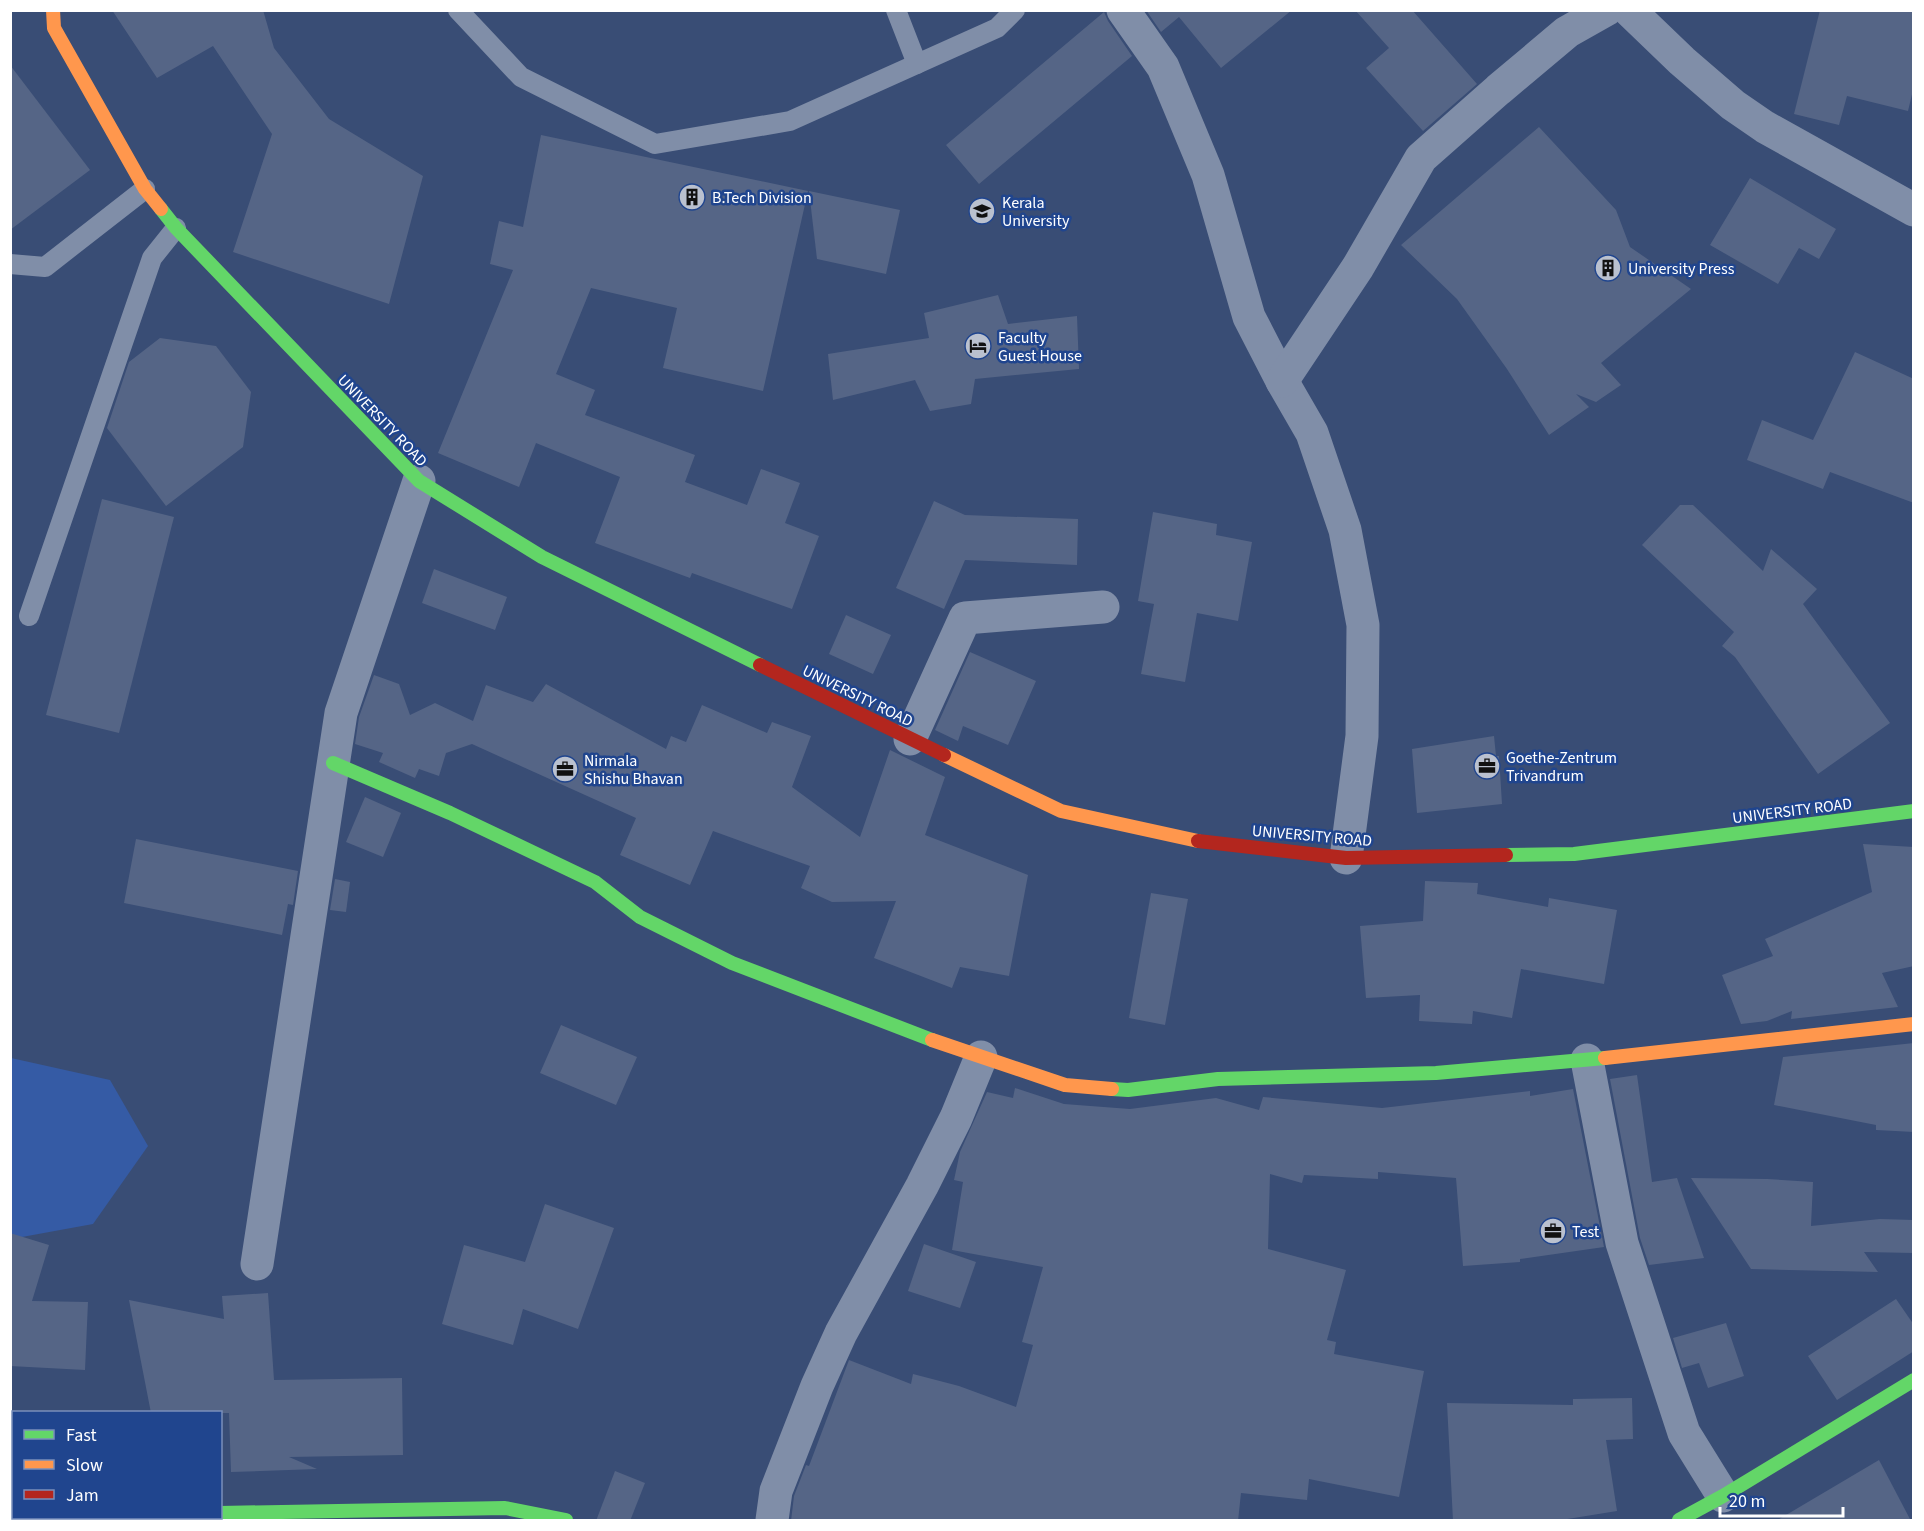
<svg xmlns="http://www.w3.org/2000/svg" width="1924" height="1531" font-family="'Source Sans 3',sans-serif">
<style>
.green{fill:#355ba5}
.building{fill:#556586}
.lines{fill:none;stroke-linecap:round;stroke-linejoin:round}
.lane{stroke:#808ea8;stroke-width:20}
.street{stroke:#808ea8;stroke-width:33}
.fast{stroke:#63d668;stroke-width:14}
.slow{stroke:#ff974d;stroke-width:14}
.jam{stroke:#b3261e;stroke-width:14}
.labels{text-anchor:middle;stroke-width:5;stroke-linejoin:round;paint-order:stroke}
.poi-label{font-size:16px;fill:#fff;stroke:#20458e;text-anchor:start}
.street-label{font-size:16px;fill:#fff;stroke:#20458e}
</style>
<rect width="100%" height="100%" fill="#394d75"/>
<polygon class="green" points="11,1058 110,1080 148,1146 93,1224 11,1239"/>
<g class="building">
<polygon points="112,10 263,10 274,48 329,119 423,176 389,304 233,252 272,134 213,46 157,78"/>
<polygon points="1146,10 1292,10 1221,68 1179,17 1161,32"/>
<polygon points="1355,10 1412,10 1477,84 1423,131 1366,68 1389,48"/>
<polygon points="1820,10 1914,10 1914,86 1908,111 1847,96 1839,125 1794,114"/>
<polygon points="1104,12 1108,21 1132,56 979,184 946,145"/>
<polygon points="10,65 90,170 10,230"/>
<polygon points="1539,127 1616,210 1630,247 1691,289 1601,363 1621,385 1596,402 1576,394 1589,407 1549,435 1507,369 1457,299 1401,245"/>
<polygon points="541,135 808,191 763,391 663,368 677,308 591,288 556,374 595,390 585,415 695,455 685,482 747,505 761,469 800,483 785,523 819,536 792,609 692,573 690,578 595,543 620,477 536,443 519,487 438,453 513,270 490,264 499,221 523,227"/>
<polygon points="1750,178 1836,229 1819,259 1799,248 1778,284 1710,245"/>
<polygon points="809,191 900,210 886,274 817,259"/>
<polygon points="998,295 1008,324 1077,316 1079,369 975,379 971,404 930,411 915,380 833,400 828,354 929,338 924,313"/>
<polygon points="160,338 216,346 251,392 243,447 166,506 107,428 129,362"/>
<polygon points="1855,352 1914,379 1914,503 1830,472 1823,489 1747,460 1762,420 1813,440"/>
<polygon points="102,499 174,517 119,733 46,715"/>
<polygon points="934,501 965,515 1078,519 1077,565 965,560 944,609 896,588"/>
<polygon points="1680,505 1693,505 1763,571 1771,549 1817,589 1803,604 1890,723 1818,774 1735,657 1722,646 1734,632 1642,545"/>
<polygon points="1153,512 1217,524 1216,535 1252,542 1238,621 1197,613 1185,682 1141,674 1154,604 1138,601"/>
<polygon points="434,569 507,597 495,630 422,603"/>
<polygon points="846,615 891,635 873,674 829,654"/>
<polygon points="970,652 1036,681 1008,745 963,726 958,741 935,730"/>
<polygon points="374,675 399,684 410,715 435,703 473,721 486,685 533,702 546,684 666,749 671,736 686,742 702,705 767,733 772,722 811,736 792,787 860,837 890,750 945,777 925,835 1028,875 1009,976 960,967 952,988 874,958 896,901 832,902 801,888 810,866 713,831 690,885 620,855 636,818 472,744 446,753 439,776 419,769 415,778 379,762 383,753 355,744 359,717"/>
<polygon points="1494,736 1496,756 1499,756 1502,804 1417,813 1412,749"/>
<polygon points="365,797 401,813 383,857 346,842"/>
<polygon points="136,839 298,871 293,905 288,904 282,935 124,903"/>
<polygon points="1863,844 1914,847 1914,966 1882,973 1898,1007 1791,1019 1792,1011 1767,1021 1741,1024 1722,975 1773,956 1765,939 1872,892"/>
<polygon points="335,879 350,882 346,912 330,910"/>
<polygon points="1425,881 1478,883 1477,894 1548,907 1549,898 1617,910 1604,984 1521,969 1512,1018 1473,1011 1472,1024 1419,1021 1420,995 1366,998 1360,926 1423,921"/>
<polygon points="1151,893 1188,899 1165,1025 1129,1018"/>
<polygon points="561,1025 637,1057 616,1105 540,1073"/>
<polygon points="1914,1043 1914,1132 1876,1130 1876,1125 1774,1105 1783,1057"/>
<polygon points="1637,1075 1652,1182 1677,1178 1704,1258 1649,1265 1640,1238 1610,1079"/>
<polygon points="1015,1088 1064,1104 1130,1109 1216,1098 1259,1110 1263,1097 1382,1108 1530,1091 1530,1096 1573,1089 1604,1247 1520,1259 1520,1262 1463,1266 1456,1178 1378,1172 1378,1179 1304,1175 1302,1183 1270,1174 1268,1249 1346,1270 1327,1340 1336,1342 1334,1354 1424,1371 1399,1497 1309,1479 1307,1500 1241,1493 1238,1521 791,1521 794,1496 806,1465 809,1466 849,1360 911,1384 913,1374 959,1386 1016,1407 1033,1345 1022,1342 1043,1267 952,1250 963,1182 954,1180 960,1152 987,1092 1013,1098"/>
<polygon points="1691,1178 1767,1179 1813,1182 1811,1226 1880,1219 1914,1220 1914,1253 1864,1252 1878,1272 1751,1269"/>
<polygon points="545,1204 614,1228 578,1329 523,1309 513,1345 442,1324 464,1245 525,1262"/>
<polygon points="10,1233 49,1245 32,1301 88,1302 85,1370 10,1366"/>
<polygon points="924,1244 976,1262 960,1308 908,1291"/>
<polygon points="268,1293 274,1380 402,1378 403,1455 289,1457 317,1469 231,1472 229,1413 151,1413 129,1300 224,1319 222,1296"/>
<polygon points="1896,1299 1914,1325 1914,1351 1837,1400 1808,1356"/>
<polygon points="1726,1323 1744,1376 1708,1388 1699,1363 1682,1368 1673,1338"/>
<polygon points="1632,1398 1633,1439 1606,1440 1617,1511 1555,1521 1453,1521 1447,1403 1573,1405 1573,1399"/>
<polygon points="1879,1460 1911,1521 1776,1521"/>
<polygon points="615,1471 645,1483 630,1521 596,1521"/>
</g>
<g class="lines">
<g class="lane">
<polyline points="458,10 521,77 655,144 790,121 997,28 1015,10"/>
<polyline points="896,10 917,64"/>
<polyline points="10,264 45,267 145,189"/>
<polyline points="29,616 152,258 176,228"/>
</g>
<g class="street">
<polyline points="1123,10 1163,67 1208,175 1249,317 1282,381 1312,433 1345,530 1363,625 1362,736 1346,858"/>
<polyline points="1629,10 1682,61 1733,105 1765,127 1914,210"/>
<polyline points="1282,381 1358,267 1421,158 1498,90 1567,32 1606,10"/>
<polyline points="910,739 965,618 1103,607"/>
<polyline points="1587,1060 1622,1243 1684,1433 1723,1496"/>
<polyline points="257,1264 341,713 419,481"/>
<polyline points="772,1520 776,1491 817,1386 841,1333 922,1186 956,1118 981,1057"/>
</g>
<g class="fast">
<polyline points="161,209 176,228 419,481 542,557 760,665"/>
<polyline points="333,763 450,813 595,882 640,917 732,963 932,1040"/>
<polyline points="1506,855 1574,854 1914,811"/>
<polyline points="1112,1089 1128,1090 1218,1079 1436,1073 1605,1058"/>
<polyline points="220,1513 505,1508 566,1520"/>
<polyline points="130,1520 166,1518"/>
<polyline points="1679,1520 1723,1496 1914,1380"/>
</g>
<g class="slow">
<polyline points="53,10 54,28 145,189 161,209"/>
<polyline points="944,755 1061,811 1198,841"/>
<polyline points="932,1040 1065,1085 1112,1089"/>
<polyline points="1605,1058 1914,1024"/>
</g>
<g class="jam">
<polyline points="760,665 944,755"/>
<polyline points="1198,841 1346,858 1506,855"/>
</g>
</g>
<defs>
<symbol id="building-disc" viewBox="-11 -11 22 22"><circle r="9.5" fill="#bac1cf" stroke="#20458e"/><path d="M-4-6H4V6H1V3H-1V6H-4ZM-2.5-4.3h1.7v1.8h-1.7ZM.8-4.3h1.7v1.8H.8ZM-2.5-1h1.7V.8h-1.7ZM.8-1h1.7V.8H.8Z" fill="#111"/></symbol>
<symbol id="university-disc" viewBox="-11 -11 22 22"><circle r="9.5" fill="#bac1cf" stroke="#20458e"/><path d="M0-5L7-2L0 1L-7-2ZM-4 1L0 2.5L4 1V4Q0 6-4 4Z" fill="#111"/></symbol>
<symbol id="hotel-disc" viewBox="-11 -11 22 22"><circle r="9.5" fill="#bac1cf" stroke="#20458e"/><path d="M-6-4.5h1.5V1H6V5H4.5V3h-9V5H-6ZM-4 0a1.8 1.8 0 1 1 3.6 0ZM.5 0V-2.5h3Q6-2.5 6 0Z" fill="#111"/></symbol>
<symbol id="office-disc" viewBox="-11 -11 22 22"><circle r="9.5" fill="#bac1cf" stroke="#20458e"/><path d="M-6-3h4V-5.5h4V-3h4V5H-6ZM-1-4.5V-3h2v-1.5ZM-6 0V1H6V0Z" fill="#111"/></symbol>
</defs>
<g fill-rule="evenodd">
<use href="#building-disc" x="677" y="182" width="30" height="30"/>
<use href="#university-disc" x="967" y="196" width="30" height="30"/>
<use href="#building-disc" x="1593" y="253" width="30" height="30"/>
<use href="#hotel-disc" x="963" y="331" width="30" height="30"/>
<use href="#office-disc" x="1472" y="751" width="30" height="30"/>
<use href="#office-disc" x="550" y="754" width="30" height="30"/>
<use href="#office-disc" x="1538" y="1216" width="30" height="30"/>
</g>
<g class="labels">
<g class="poi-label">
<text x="712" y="203">B.Tech Division</text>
<text x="1002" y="208">Kerala<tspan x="1002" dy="18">University</tspan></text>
<text x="1628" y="274">University Press</text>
<text x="998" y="343">Faculty<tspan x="998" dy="18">Guest House</tspan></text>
<text x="1506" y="763">Goethe-Zentrum<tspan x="1506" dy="18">Trivandrum</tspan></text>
<text x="584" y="766">Nirmala<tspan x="584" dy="18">Shishu Bhavan</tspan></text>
<text x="1572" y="1237">Test</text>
</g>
<g class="street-label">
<text transform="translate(383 420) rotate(46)" y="6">UNIVERSITY ROAD</text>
<text transform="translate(858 695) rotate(26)" y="6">UNIVERSITY ROAD</text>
<text transform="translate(1792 810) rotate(-7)" y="6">UNIVERSITY ROAD</text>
<text transform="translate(1312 835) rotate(5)" y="6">UNIVERSITY ROAD</text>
</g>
</g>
<rect width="1924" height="1531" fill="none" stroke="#ffffff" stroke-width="24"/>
<rect x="12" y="1411" width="210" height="108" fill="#20458e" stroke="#798fbb" stroke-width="1.5"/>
<rect x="24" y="1430" width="30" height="9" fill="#63d668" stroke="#798fbb" stroke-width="1.5"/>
<text x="66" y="1441" font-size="18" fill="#ffffff">Fast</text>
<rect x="24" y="1460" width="30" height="9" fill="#ff974d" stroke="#798fbb" stroke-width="1.5"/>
<text x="66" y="1471" font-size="18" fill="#ffffff">Slow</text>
<rect x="24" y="1490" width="30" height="9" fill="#b3261e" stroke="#798fbb" stroke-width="1.5"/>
<text x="66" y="1501" font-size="18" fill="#ffffff">Jam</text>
<path d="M1720 1507v9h123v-9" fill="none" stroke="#ffffff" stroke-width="3"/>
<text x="1729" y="1507" font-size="18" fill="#ffffff" stroke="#20458e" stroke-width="4.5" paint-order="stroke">20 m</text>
</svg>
